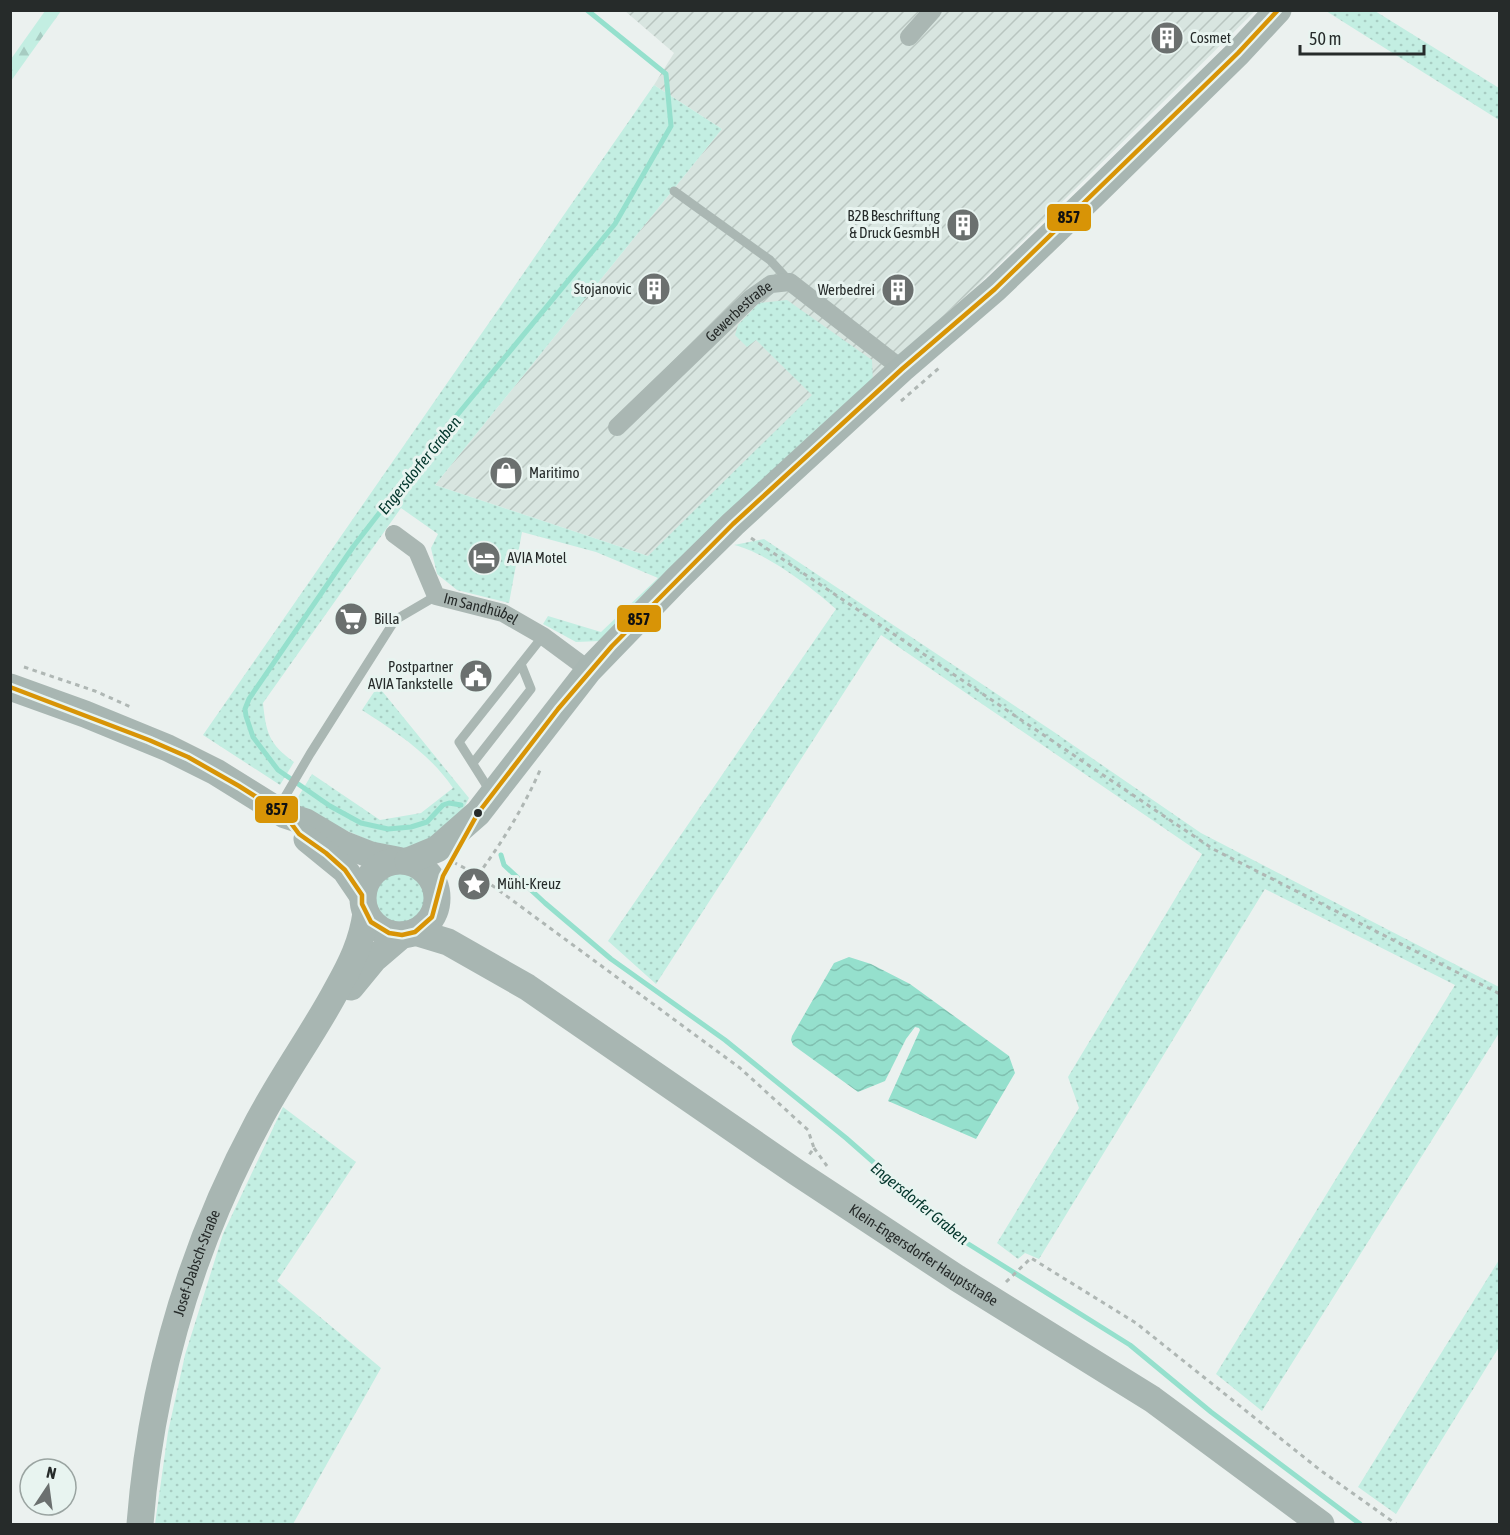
<svg xmlns="http://www.w3.org/2000/svg" width="1510" height="1535" font-family="'Asap Condensed',sans-serif">
<style>
.industrial{fill:url(#industrial-furrows)}
.grass{fill:url(#grass-dots)}
.forest{fill:url(#forest-firs)}
.water{fill:url(#water-waves)}
.lines{fill:none;stroke-linecap:round;stroke-linejoin:round}
.stream{stroke:#95e0cd;stroke-width:5}
.path{stroke:#afb7b4;stroke-width:3;stroke-dasharray:4.5 4.5;stroke-linecap:butt}
.service{stroke:#aab7b3;stroke-width:9}
.minor{stroke:#aab7b3;stroke-width:18}
.secondary{stroke:#a8b6b2;stroke-width:27}
.bus-1-casing{stroke:#e8f4f0;stroke-width:9}
.bus-1{stroke:#d89406;stroke-width:4.5}
.bus-dot{fill:#262b2a;stroke:#e8f4f0;stroke-width:2}
.labels{text-anchor:middle;stroke-width:6;stroke-linejoin:round;paint-order:stroke}
.poi-label{font-size:15px;fill:#262b2a;stroke:#e8f4f0;text-anchor:start}
.street-label{font-size:15px;fill:#262b2a;stroke:#e8f4f0}
.water-label{font-size:16px;font-style:italic;fill:#02352b;stroke:#e8f4f0}
.line-badge{stroke:#e8f4f0;stroke-width:2}
.pale-badge-label{font-size:16px;text-anchor:middle;font-weight:bold;fill:#111}
</style>
<defs>
<pattern id="industrial-furrows" width="10" height="10" patternUnits="userSpaceOnUse" patternTransform="scale(1.5)"><rect width="10" height="10" fill="#d8e5e0"/><path d="M-1 1l2-2M0 10L10 0M9 11l2-2" fill="none" stroke="#b9c5c0"/></pattern>
<pattern id="grass-dots" width="8" height="8" patternUnits="userSpaceOnUse" patternTransform="scale(1.5)"><rect width="8" height="8" fill="#c3eee2"/><path d="M2 2h.1M6 6h.1" fill="none" stroke="#a7ccc2" stroke-width="1.8" stroke-linecap="round"/></pattern>
<pattern id="forest-firs" width="22" height="20" patternUnits="userSpaceOnUse" patternTransform="scale(1.5)"><rect width="22" height="20" fill="#c3eee2"/><path d="M5 1l3.5 6h-7zM16 11l3.5 6h-7z" fill="#a7ccc2"/></pattern>
<pattern id="water-waves" width="16" height="10" patternUnits="userSpaceOnUse" patternTransform="scale(1.5)"><rect width="16" height="10" fill="#95e0cd"/><path d="M0 5q4-4 8 0t8 0" fill="none" stroke="#80c0b0"/></pattern>
</defs>
<rect width="100%" height="100%" fill="#ebf1ef"/>
<polygon class="industrial" points="625,11 1255,11 977,286 666,562 435,485 722,129 654,85 674,53"/>
<g class="grass">
<polygon points="1326,11 1375,11 1499,88 1499,120"/>
<path d="M654,85L722,129L435,485L648,556L812,395L756,340L747,347L735,335L738,325L759,303L787,300L872,360L873,384L600,641L576,642L543,624L548,616L601,632L658,578L596,552L522,532L509,603L457,590L437,574L431,548L438,534L401,508L263,703C266,733 269,744 294,762L280,785L203,735Z"/>
<path d="M764,539L1054,732L1201,833L1499,987V1033L1262,1411L1216,1374L1455,985L1265,889L1039,1259L1025,1253L1018,1259L997,1243L1079,1108L1068,1077L1202,854L881,635L656,984L608,941L836,609C813,588 765,552 734,545Z"/>
<path d="M378,686L469,798L456,824L441,839L396,852L301,811L295,802L312,774L380,820L421,813L453,788C430,754 396,732 362,710Z"/>
<circle cx="400" cy="898" r="28"/>
<polygon points="283,1107 356,1162 277,1281 381,1368 293,1524 155,1524 168,1432 185,1355 223,1234"/>
<polygon points="1499,1260 1499,1347 1396,1514 1358,1487"/>
</g>
<polygon class="forest" points="45,11 61,11 11,81 11,59"/>
<polygon class="water" points="849,957 871,964 910,984 1009,1056 1015,1073 976,1139 888,1101 920,1030 919,1028 915,1027 906,1039 885,1081 858,1092 793,1045 791,1040 792,1036 834,963"/>
<g class="lines">
<g class="stream">
<polyline points="461,805 449,803 443,805 427,822 411,827 388,829 361,823 330,806 278,770 253,737 246,716 245,709 249,699 353,547 425,454 615,224 671,126 666,74 587,10"/>
<polyline points="501,855 504,865 545,903 611,959 725,1040 846,1138 962,1240 1130,1345 1211,1412 1360,1524"/>
</g>
<g class="path">
<polyline points="901,401 939,368"/>
<polyline points="751,538 1213,849 1500,994"/>
<polyline points="24,667 95,691 133,708"/>
<polyline points="453,862 478,875 740,1068 808,1130 814,1148 809,1155"/>
<path d="M478,875C503,841 524,807 541,768"/>
<polyline points="814,1148 827,1166"/>
<polyline points="1006,1282 1031,1258 1136,1323 1320,1470 1396,1524"/>
</g>
<g class="service">
<polyline points="674,191 770,260 790,282"/>
<polyline points="473,763 531,689 521,664"/>
<polyline points="490,791 459,742 543,636"/>
<polyline points="279,807 310,754 395,620 436,596"/>
</g>
<g class="minor">
<polyline points="909,37 933,10"/>
<path id="s1" d="M617,427L751,298L771,284L790,282L902,369"/>
<path id="s2" d="M394,534L417,551L436,596L503,613L543,636L589,670"/>
</g>
<g class="secondary">
<polyline points="10,687 85,714 168,748 216,772 285,815 306,822 343,844 371,855 397,860"/>
<polyline points="307,839 345,870 362,895"/>
<circle cx="400" cy="898" r="37"/>
<polyline points="408,861 437,849 478,813 589,670 677,579 733,524 902,369 995,289 1093,195 1238,53 1278,10"/>
<path id="s3" d="M415,932L448,942L527,987L796,1172L957,1278L1152,1399L1321,1524"/>
<polyline points="351,987 374,959 402,935"/>
<path id="s4" d="M140,1524C151,1383 191,1247 258,1122C282,1076 313,1034 337,989C351,964 362,942 366,913"/>
</g>
<defs>
<polyline id="bus-1" points="10,687 149,740 188,757 239,786 285,815 299,834 326,853 345,870 362,895 362,904 371,922 389,933 402,935 415,932 432,917 443,876 478,813 558,709 612,646 733,524 902,369 995,289 1238,53 1278,10"/>
</defs>
<use href="#bus-1" class="bus-1-casing"/>
<use href="#bus-1" class="bus-1"/>
</g>
<defs>
<symbol id="building-disc" viewBox="-11 -11 22 22"><circle r="9.5" fill="#6b706f" stroke="#e8f4f0"/><path d="M-4-6H4V6H1V3H-1V6H-4ZM-2.5-4.3h1.7v1.8h-1.7ZM.8-4.3h1.7v1.8H.8ZM-2.5-1h1.7V.8h-1.7ZM.8-1h1.7V.8H.8Z" fill="#fff"/></symbol>
<symbol id="shop-disc" viewBox="-11 -11 22 22"><circle r="9.5" fill="#6b706f" stroke="#e8f4f0"/><path d="M-5-2.5h2.3a2.7 3.5 0 0 1 5.4 0H5L5.5 6h-11ZM-1.5-2.5h3a1.5 2.3 0 0 0-3 0Z" fill="#fff"/></symbol>
<symbol id="hotel-disc" viewBox="-11 -11 22 22"><circle r="9.5" fill="#6b706f" stroke="#e8f4f0"/><path d="M-6-4.5h1.5V1H6V5H4.5V3h-9V5H-6ZM-4 0a1.8 1.8 0 1 1 3.6 0ZM.5 0V-2.5h3Q6-2.5 6 0Z" fill="#fff"/></symbol>
<symbol id="supermarket-disc" viewBox="-11 -11 22 22"><circle r="9.5" fill="#6b706f" stroke="#e8f4f0"/><path d="M-6-5.5h2.5l.6 2H6L4.5 2H-2.5L-4.4-4H-6ZM-1.5 3.2a1.3 1.3 0 1 0 .1 0ZM3 3.2a1.3 1.3 0 1 0 .1 0Z" fill="#fff"/></symbol>
<symbol id="civic-disc" viewBox="-11 -11 22 22"><circle r="9.5" fill="#6b706f" stroke="#e8f4f0"/><path d="M-.6-6.5H3V-4.5H.6V-3L4-1V1h2V6H-6V1h2V-1L-.6-3ZM-1.2 2.5V6h2.4V2.5Z" fill="#fff"/></symbol>
<symbol id="sight-disc" viewBox="-11 -11 22 22"><circle r="9.5" fill="#6b706f" stroke="#e8f4f0"/><path d="M0-6L1.8-2.2L6-1.7L2.9 1.2L3.7 5.4L0 3.3L-3.7 5.4L-2.9 1.2L-6-1.7L-1.8-2.2Z" fill="#fff"/></symbol>
</defs>
<g fill-rule="evenodd">
<use href="#building-disc" x="1148" y="19" width="38" height="38"/>
<use href="#building-disc" x="944" y="206" width="38" height="38"/>
<use href="#building-disc" x="635" y="270" width="38" height="38"/>
<use href="#building-disc" x="879" y="271" width="38" height="38"/>
<use href="#shop-disc" x="487" y="454" width="38" height="38"/>
<use href="#hotel-disc" x="465" y="539" width="38" height="38"/>
<use href="#supermarket-disc" x="332" y="600" width="38" height="38"/>
<use href="#civic-disc" x="457" y="657" width="38" height="38"/>
<use href="#sight-disc" x="455" y="865" width="38" height="38"/>
</g>
<circle class="bus-dot" cx="478" cy="813" r="5"/>
<g class="labels">
<g class="poi-label">
<text x="1190" y="43">Cosmet</text>
<text x="940" y="221" text-anchor="end">B2B Beschriftung<tspan x="940" dy="17">&amp; Druck GesmbH</tspan></text>
<text x="631" y="294" text-anchor="end">Stojanovic</text>
<text x="875" y="295" text-anchor="end">Werbedrei</text>
<text x="529" y="478">Maritimo</text>
<text x="507" y="563">AVIA Motel</text>
<text x="374" y="624">Billa</text>
<text x="453" y="672" text-anchor="end">Postpartner<tspan x="453" dy="17">AVIA Tankstelle</tspan></text>
<text x="497" y="889">Mühl-Kreuz</text>
</g>
<g class="street-label">
<text dy="5" stroke="none"><textPath href="#s1" startOffset="168">Gewerbestraße</textPath></text>
<text dy="5" stroke="none"><textPath href="#s2" startOffset="124">Im Sandhübel</textPath></text>
<text dy="5" stroke="none"><textPath href="#s3" startOffset="604">Klein-Engersdorfer Hauptstraße</textPath></text>
<text dy="5" stroke="none"><textPath href="#s4" startOffset="268">Josef-Dabsch-Straße</textPath></text>
</g>
<g class="water-label">
<text transform="translate(419 465) rotate(-51)" y="6">Engersdorfer Graben</text>
<text transform="translate(920 1203) rotate(39)" y="6">Engersdorfer Graben</text>
</g>
</g>
<g class="line-badge">
<rect x="1046" y="203" width="46" height="29" rx="6" fill="#d89406"/>
<rect x="616" y="604" width="46" height="29" rx="6" fill="#d89406"/>
<rect x="254" y="795" width="45" height="29" rx="6" fill="#d89406"/>
</g>
<g class="pale-badge-label">
<text x="1069" y="223">857</text>
<text x="639" y="625">857</text>
<text x="277" y="815">857</text>
</g>
<rect width="1510" height="1535" fill="none" stroke="#262b2a" stroke-width="24"/>
<g transform="translate(48 1487) rotate(13)"><circle r="28" fill="#e8f4f0" stroke="#9aa4a1" stroke-width="1.5"/>
<path d="M0-4.5L10 22L0 15L-10 22Z" fill="#6b706f"/>
<text y="-9" font-size="16" font-weight="bold" text-anchor="middle" fill="#262b2a">N</text>
</g>
<path d="M1300 45v9h124v-9" fill="none" stroke="#262b2a" stroke-width="3"/>
<text x="1309" y="45" font-size="18" fill="#262b2a" stroke="#e8f4f0" stroke-width="4.5" paint-order="stroke">50 m</text>
</svg>
